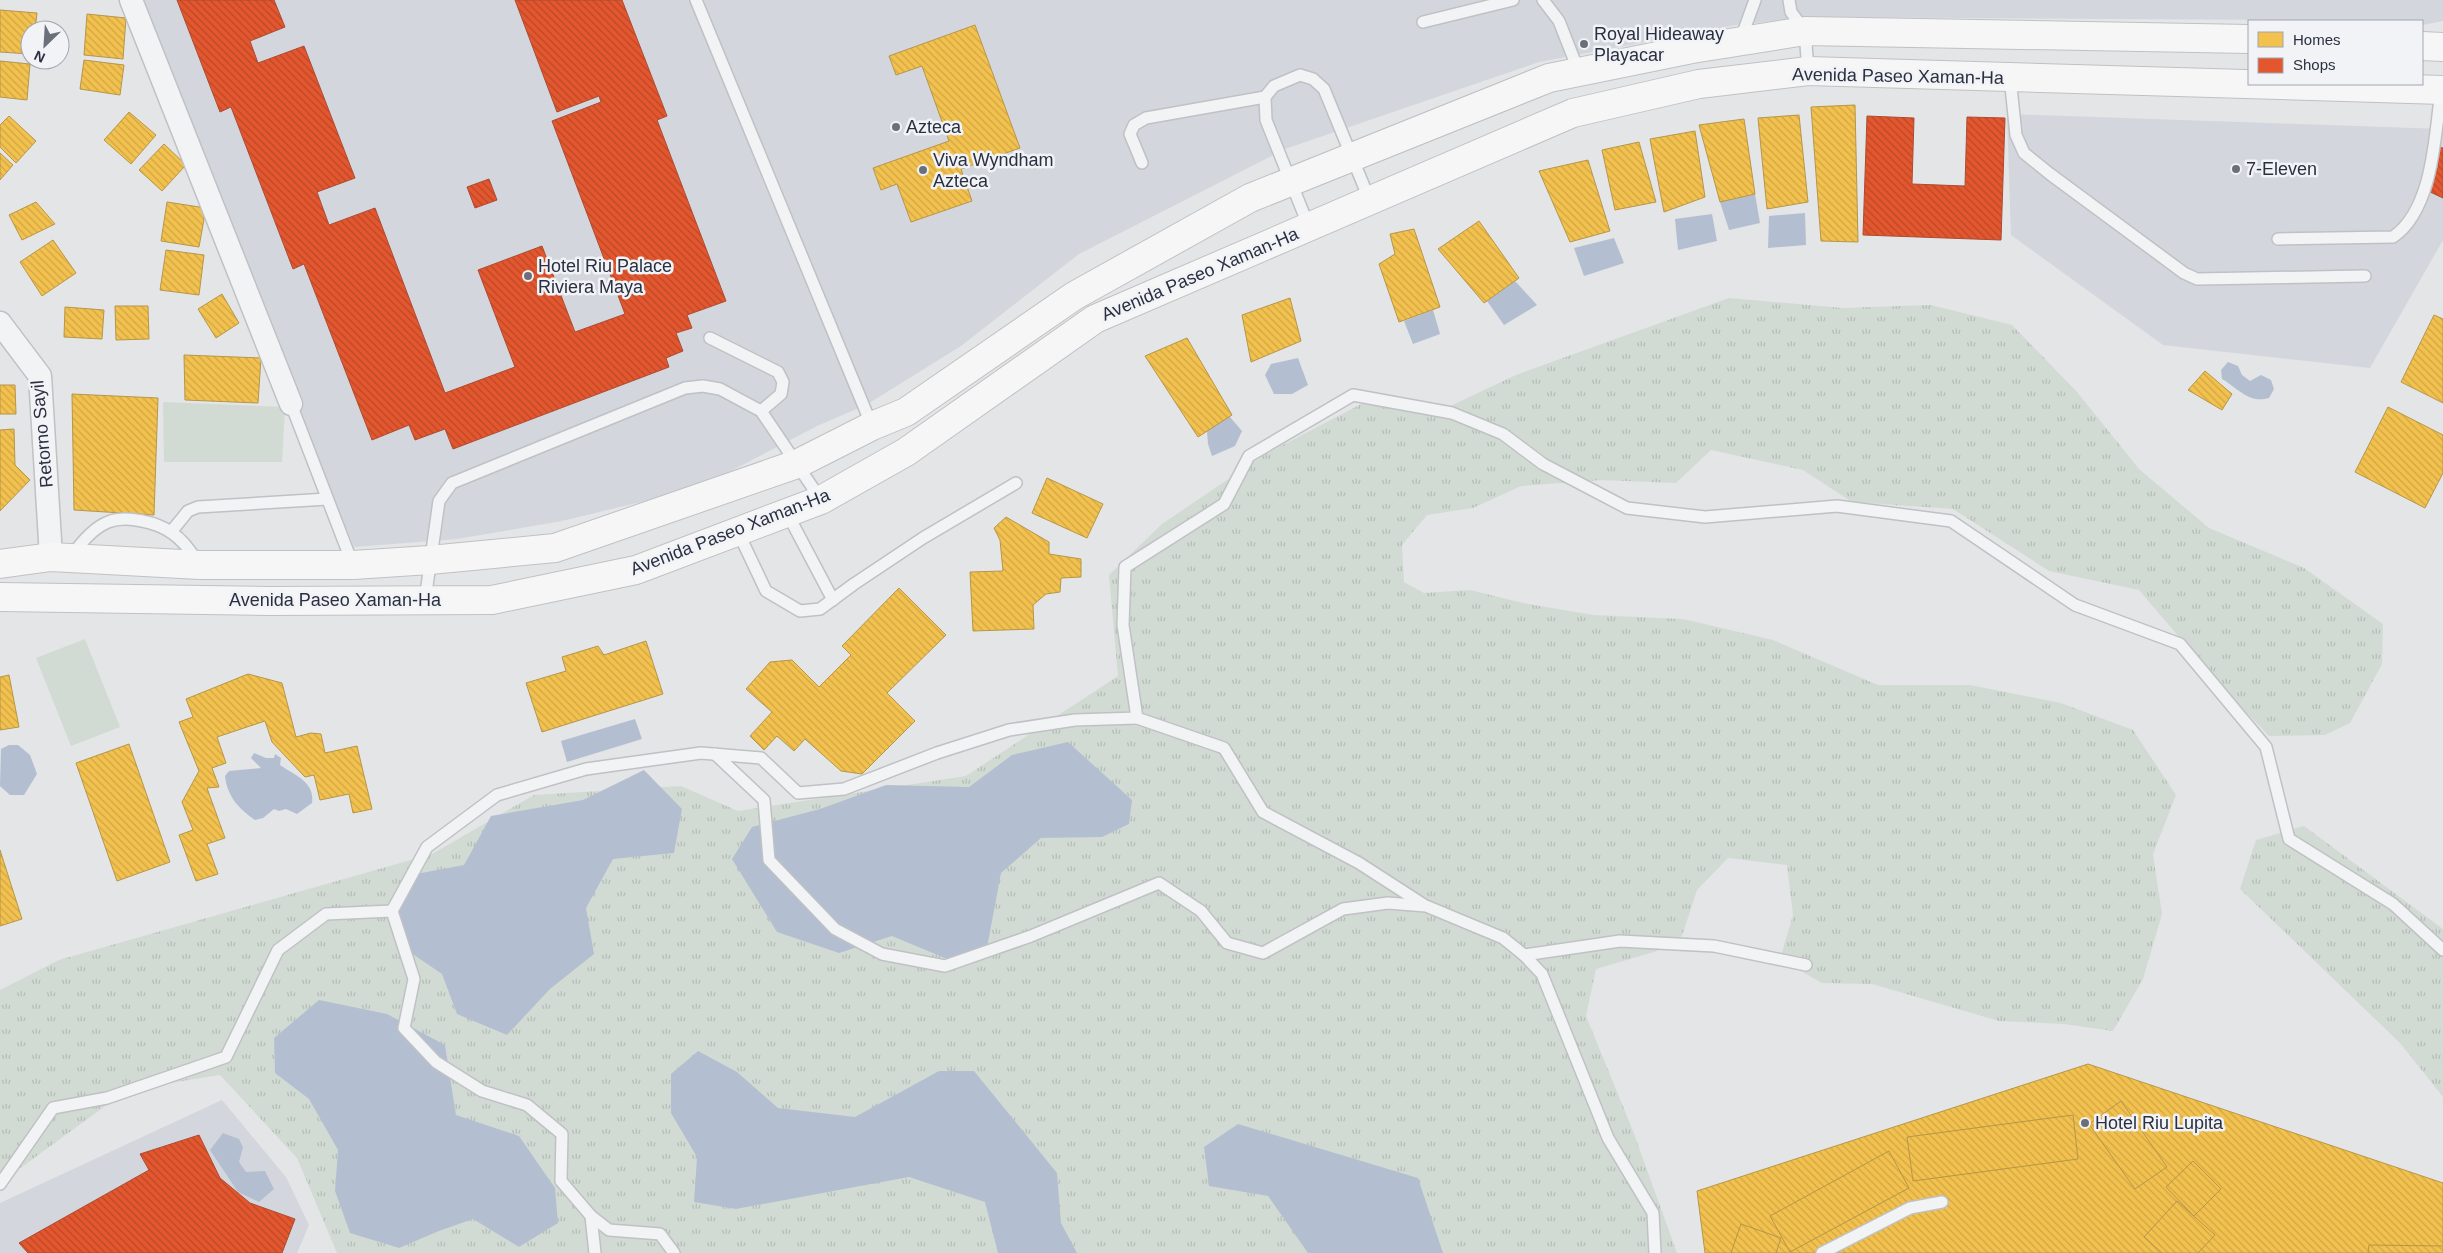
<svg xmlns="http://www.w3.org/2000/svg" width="2443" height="1253" font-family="Helvetica,sans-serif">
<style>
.built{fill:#d3d6dc}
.grass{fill:url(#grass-tufts)}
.park{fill:#d2dbd3}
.water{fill:#b3bfd1}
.homes{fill:url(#homes-back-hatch);stroke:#b6964a}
.shops{fill:url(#shops-back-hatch);stroke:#ac4b33}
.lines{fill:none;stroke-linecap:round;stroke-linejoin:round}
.lane-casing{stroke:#c0c1c4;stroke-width:14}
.street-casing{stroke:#c0c1c4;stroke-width:25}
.secondary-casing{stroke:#c0c1c4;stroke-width:30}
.lane{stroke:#f2f3f5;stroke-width:11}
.street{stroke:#f2f3f5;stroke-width:22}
.secondary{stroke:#f6f6f7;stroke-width:28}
.poi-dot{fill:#6b6f7a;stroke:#f1f3f7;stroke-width:2}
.labels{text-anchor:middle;stroke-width:5;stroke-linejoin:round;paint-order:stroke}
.poi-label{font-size:18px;fill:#2a3040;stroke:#f1f3f7;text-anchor:start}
.street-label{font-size:18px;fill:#2a3040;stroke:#f1f3f7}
</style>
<defs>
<pattern id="grass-tufts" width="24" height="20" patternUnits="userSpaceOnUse" patternTransform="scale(1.25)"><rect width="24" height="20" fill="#d2dbd3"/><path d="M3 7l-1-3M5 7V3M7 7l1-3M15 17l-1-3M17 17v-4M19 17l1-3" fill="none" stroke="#b4bcb6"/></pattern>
<pattern id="homes-back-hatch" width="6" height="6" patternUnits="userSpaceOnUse" patternTransform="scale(1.25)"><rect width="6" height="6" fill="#f2c14e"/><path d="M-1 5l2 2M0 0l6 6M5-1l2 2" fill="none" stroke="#d0a645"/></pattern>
<pattern id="shops-back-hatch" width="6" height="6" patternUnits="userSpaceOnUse" patternTransform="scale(1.25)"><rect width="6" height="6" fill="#e4572e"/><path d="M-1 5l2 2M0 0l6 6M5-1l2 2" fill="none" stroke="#b94829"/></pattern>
</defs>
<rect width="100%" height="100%" fill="#e3e5e7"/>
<g class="built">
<polygon points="130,0 2443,0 2443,21 2422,25 2422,21 1810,17 1736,25 1539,62 1285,149 1079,254 961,346 866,405 817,426 731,471 657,498 562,521 457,539 354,547 186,146"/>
<polygon points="2007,114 2443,129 2443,240 2370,368 2163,345 2011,235"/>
<polygon points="222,1100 286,1177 309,1225 297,1253 0,1253 0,1203"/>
</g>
<g class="grass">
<polygon points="1729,298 1842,308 1931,305 2012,325 2077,392 2139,469 2209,528 2304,568 2383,624 2382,664 2350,723 2325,735 2269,736 2220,685 2139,590 2049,571 1953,509 1852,502 1803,470 1711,450 1676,483 1601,480 1521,486 1473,508 1427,515 1402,545 1404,582 1424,593 1470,590 1523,603 1593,615 1683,619 1773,640 1878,685 1970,685 2061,703 2133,730 2176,795 2153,854 2162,914 2143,979 2113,1031 2064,1024 1999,1021 1872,984 1822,983 1780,959 1793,915 1787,865 1728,858 1697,890 1682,936 1657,951 1596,969 1586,1016 1633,1131 1677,1253 337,1253 297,1158 220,1075 127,1090 0,1183 0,990 59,960 432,854 534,795 681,786 738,811 966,776 1118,676 1109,575 1162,524 1264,455 1367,401 1444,409 1516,375"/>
<polygon points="2304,826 2443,929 2443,1097 2400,1043 2240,889 2256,840"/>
</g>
<g class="park">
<polygon points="163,402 285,407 282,462 164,462"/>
<polygon points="85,639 120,727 71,746 36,658"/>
</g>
<g class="water">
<polygon points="1755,194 1760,223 1729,230 1720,202"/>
<polygon points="1805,213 1806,245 1768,248 1769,216"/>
<polygon points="1712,214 1717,241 1678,250 1675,219"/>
<polygon points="1614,238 1624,263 1584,276 1574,248"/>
<polygon points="1515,281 1537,305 1504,325 1487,301"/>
<polygon points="1433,310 1440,334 1413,344 1404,321"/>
<polygon points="1298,358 1308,385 1292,394 1274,394 1265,375 1271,364"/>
<path d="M2228,362L2238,366L2242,375L2250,381L2261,375L2271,380L2274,389L2269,398C2249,404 2239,389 2222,379L2221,370Z"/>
<polygon points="1229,416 1242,431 1235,446 1212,456 1208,444 1207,431"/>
<polygon points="635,719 642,739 567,762 561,741"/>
<polygon points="1068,742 1132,800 1129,824 1102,837 1041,838 1001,873 986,953 959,964 892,936 839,953 777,932 732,859 752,827 820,809 886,785 969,787 1012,755"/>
<polygon points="9,745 18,745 30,755 37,774 24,795 10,795 0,786 1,749"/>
<path d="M254,753L266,758H274L275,754L281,758L280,765C296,776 315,782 312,803L297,814L286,809L279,811L274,809L263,818L255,820C239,809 227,796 225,776L229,771L261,768L251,758Z"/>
<polygon points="644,770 682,809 674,853 613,859 586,908 594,954 550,989 507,1035 457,1014 442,974 411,953 395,908 416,874 464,865 491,816 583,800"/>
<polygon points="319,1000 387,1014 445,1045 456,1115 519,1136 555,1188 558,1223 519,1247 473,1219 439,1231 399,1248 350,1233 335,1191 338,1150 309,1099 275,1073 274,1038"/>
<polygon points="698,1051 737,1072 778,1108 855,1117 939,1071 974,1071 1057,1173 1061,1223 1077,1253 998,1253 985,1202 909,1177 736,1209 694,1202 697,1157 671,1113 671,1074"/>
<polygon points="1238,1124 1418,1178 1443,1253 1308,1253 1268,1196 1209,1186 1204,1147"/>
<polygon points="223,1133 239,1139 243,1147 239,1162 246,1172 265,1171 274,1189 259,1202 238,1192 210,1150"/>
</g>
<g class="homes">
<polygon points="0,10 37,13 35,30 30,30 30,54 0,52"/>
<polygon points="87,14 126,18 123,59 84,55"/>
<polygon points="975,25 1020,148 961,169 972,201 911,222 897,184 881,190 873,168 949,141 922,66 896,75 889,56"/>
<polygon points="84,60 124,65 120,95 80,89"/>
<polygon points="0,61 30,64 27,100 0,97"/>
<polygon points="1855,105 1858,242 1821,241 1811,107"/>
<polygon points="129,112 156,135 131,164 104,140"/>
<polygon points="1799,115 1808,202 1767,209 1758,118"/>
<polygon points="9,116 36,141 16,163 0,147 0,125"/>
<polygon points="1744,119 1755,194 1720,202 1699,125"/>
<polygon points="1695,131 1705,197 1664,212 1650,139"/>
<polygon points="1639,142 1656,202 1615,210 1602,150"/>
<polygon points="164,144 186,165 162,191 139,170"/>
<polygon points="0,153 13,165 0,180"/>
<polygon points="1588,160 1610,231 1570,242 1539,171"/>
<polygon points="36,202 55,224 22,240 9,215"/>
<polygon points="167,202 206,208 199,247 161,241"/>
<polygon points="1479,221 1519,278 1484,303 1438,249"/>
<polygon points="1414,229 1440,307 1399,322 1379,264 1395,254 1390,234"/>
<polygon points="53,240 76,273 42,296 20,262"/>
<polygon points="166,250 204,255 199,295 160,290"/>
<polygon points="222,294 239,323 216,338 198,309"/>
<polygon points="1290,298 1301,341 1251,362 1242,315"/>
<polygon points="115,306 148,306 149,339 116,340"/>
<polygon points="65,307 104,310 102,339 64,337"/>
<polygon points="2434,315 2443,319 2443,403 2401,382"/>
<polygon points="1187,338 1232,415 1198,437 1145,356"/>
<polygon points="184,355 261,358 258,403 185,400"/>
<polygon points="2205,371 2232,394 2222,410 2188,390"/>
<polygon points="0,385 15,385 16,414 0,414"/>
<polygon points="72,394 158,398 154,515 74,510"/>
<polygon points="2388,407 2443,435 2443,473 2425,508 2355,472"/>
<polygon points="14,429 15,465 30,480 0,511 0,430"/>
<polygon points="1047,478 1103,504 1087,538 1032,513"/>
<polygon points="1006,517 1049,542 1049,554 1081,559 1081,577 1061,578 1060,592 1046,594 1033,605 1034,629 973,631 970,572 1003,571 1000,540 994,528"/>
<polygon points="899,588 946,635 887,693 915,721 862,774 841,771 805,739 794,751 777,736 764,750 750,736 772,712 746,689 770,662 792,660 819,687 851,655 842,646"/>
<polygon points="646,641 663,694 542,732 526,683 566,671 562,657 598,646 604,655"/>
<polygon points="248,674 282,683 296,737 311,733 321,734 325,753 357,746 372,809 353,813 349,794 320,800 314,775 305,777 272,742 265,721 217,737 226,763 212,768 219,787 207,788 225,838 207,844 218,874 196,881 179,835 193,830 182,802 199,771 179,722 193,717 186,699"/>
<polygon points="9,675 19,727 0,730 0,677"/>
<polygon points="129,744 170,862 117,881 76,763"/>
<polygon points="0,850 22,919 0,926"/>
<polygon points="2088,1064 2443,1183 2443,1253 1705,1253 1697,1191"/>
<polygon points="2121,1101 2167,1167 2135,1189 2089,1124"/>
<polygon points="2073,1115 2078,1159 1913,1181 1907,1137"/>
<polygon points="1889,1151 1909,1188 1790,1252 1770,1216"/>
<polygon points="2193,1161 2221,1189 2194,1216 2166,1187"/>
<polygon points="2177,1201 2215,1235 2198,1253 2162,1253 2144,1237"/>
<polygon points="1741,1224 1781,1238 1776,1253 1731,1253"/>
<polygon points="2369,1245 2443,1246 2443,1253 2368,1253"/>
</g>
<g class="shops">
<polygon points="177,0 274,0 285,27 250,41 258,63 304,46 355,178 317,192 329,225 375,208 445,393 515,367 478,270 542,246 575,332 625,314 552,121 601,102 599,96 557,112 515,0 622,0 667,116 657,120 726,301 687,315 692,328 676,333 683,351 666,358 669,367 453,449 445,429 415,440 409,425 372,440 304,264 293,269 231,107 220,112"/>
<polygon points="1867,116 1914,118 1912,184 1965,186 1967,117 2005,118 2001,240 1863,235"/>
<polygon points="2438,147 2443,148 2443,198 2426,190 2438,168"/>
<polygon points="489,179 497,200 475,208 467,187"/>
<polygon points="199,1135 220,1178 250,1203 295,1219 282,1253 28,1253 19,1243 149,1170 140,1154"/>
</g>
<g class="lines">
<defs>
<g id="lane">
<polyline points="696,0 872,426"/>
<polyline points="1543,0 1559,21 1579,72"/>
<polyline points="1789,0 1791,12 1805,31 1808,71"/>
<polyline points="1423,22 1513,0"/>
<polyline points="1740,41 1755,0"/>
<polyline points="2010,77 2016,135 2024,153 2050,174 2184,273 2197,279 2365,276"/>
<polyline points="1142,163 1130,134 1134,125 1146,118 1265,97"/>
<polyline points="1309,227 1266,120 1265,97 1274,86 1300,75 1313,79 1324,89 1370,201"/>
<path d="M2278,239L2393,237C2433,210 2435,135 2441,90"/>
<polyline points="710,338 778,372 783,382 781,394 761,411"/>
<polyline points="291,404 353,565"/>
<polyline points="787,513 833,600"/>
<polyline points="171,532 188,511 198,507 327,499"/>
<polyline points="738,532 766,591 800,611 820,609 854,584 923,538 1016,483"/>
<path d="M71,557C80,544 93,528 108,522C126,515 157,522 172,533C183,540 190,551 198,562"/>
<polyline points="425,600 439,501 452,483 685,388 703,386 720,389 761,411 821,500"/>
<polyline points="1137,718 1224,748 1263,812 1359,863 1424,905"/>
<polyline points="715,754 764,800 769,860 835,929 882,954 945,966 1031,936 1159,883 1201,911 1227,943 1263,953 1343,909 1388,903 1426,906 1503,938 1524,955 1542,974 1608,1138 1653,1213 1655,1253"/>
<polyline points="1524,955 1620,941 1714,946 1806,965"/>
<polyline points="0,1184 53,1108 107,1098 226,1057 278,950 326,914 392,911"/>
<polyline points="591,1216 595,1253"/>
<polyline points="674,1253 660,1234 609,1230 591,1216 561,1181 562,1134 527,1105 482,1091 436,1062 404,1028 414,979 392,911 427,847 497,795 586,769 701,753 761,758 798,793 844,789 937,753 1009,730 1075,720 1137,718 1123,625 1125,567 1224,504 1249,456 1353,395 1452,413 1503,434 1543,464 1627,508 1705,517 1837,506 1951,521 2075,605 2180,644 2266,747 2289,839 2393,904 2443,950"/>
<polyline points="1822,1253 1910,1208 1942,1202"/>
</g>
<g id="street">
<polyline points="131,0 291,404"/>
<polyline points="0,323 40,376 51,557"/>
</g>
<g id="secondary">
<polyline points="2422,46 2443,47"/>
<polyline points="0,564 51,557 200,565 353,565 430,560 555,548 797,464 872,426 906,412 1074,296 1250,198 1549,78 1692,49 1805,31 2249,39"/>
<polyline points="0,597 269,601 492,600 636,570 821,500 906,452 1095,319 1573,113 1699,84 1808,71 2443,90"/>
</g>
</defs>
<use href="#lane" class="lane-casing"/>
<use href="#street" class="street-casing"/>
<use href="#secondary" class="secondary-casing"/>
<use href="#lane" class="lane"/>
<use href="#street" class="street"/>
<use href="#secondary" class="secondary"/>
</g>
<g class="poi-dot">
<circle cx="1584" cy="44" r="5"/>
<circle cx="896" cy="127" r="5"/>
<circle cx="2236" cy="169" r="5"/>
<circle cx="923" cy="170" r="5"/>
<circle cx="528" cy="276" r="5"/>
<circle cx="2085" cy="1123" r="5"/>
</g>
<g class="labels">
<g class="poi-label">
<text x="1594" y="40">Royal Hideaway<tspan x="1594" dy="21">Playacar</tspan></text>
<text x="906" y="133">Azteca</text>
<text x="933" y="166">Viva Wyndham<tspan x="933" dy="21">Azteca</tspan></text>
<text x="2246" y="175">7-Eleven</text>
<text x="538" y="272">Hotel Riu Palace<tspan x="538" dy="21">Riviera Maya</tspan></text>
<text x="2095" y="1129">Hotel Riu Lupita</text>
</g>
<g class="street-label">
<text transform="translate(1898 76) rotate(1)" y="6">Avenida Paseo Xaman-Ha</text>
<text transform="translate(1200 274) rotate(-23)" y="6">Avenida Paseo Xaman-Ha</text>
<text transform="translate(42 434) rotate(-95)" y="6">Retorno Sayil</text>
<text transform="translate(730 532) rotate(-21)" y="6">Avenida Paseo Xaman-Ha</text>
<text x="335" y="606">Avenida Paseo Xaman-Ha</text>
</g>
</g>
<rect x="2248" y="20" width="175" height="65" fill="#f1f3f7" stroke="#a1a5ae"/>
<rect x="2258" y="32" width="25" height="15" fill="#f2c14e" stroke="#a1a5ae"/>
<text x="2293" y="45" font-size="15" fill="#2a3040">Homes</text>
<rect x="2258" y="58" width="25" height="15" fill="#e4572e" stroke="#a1a5ae"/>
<text x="2293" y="70" font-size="15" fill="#2a3040">Shops</text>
<g transform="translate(45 45) rotate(205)"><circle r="24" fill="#f1f3f7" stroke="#a1a5ae"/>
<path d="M0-4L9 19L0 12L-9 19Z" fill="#6b6f7a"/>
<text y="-8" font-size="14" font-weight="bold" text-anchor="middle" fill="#2a3040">N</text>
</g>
</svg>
